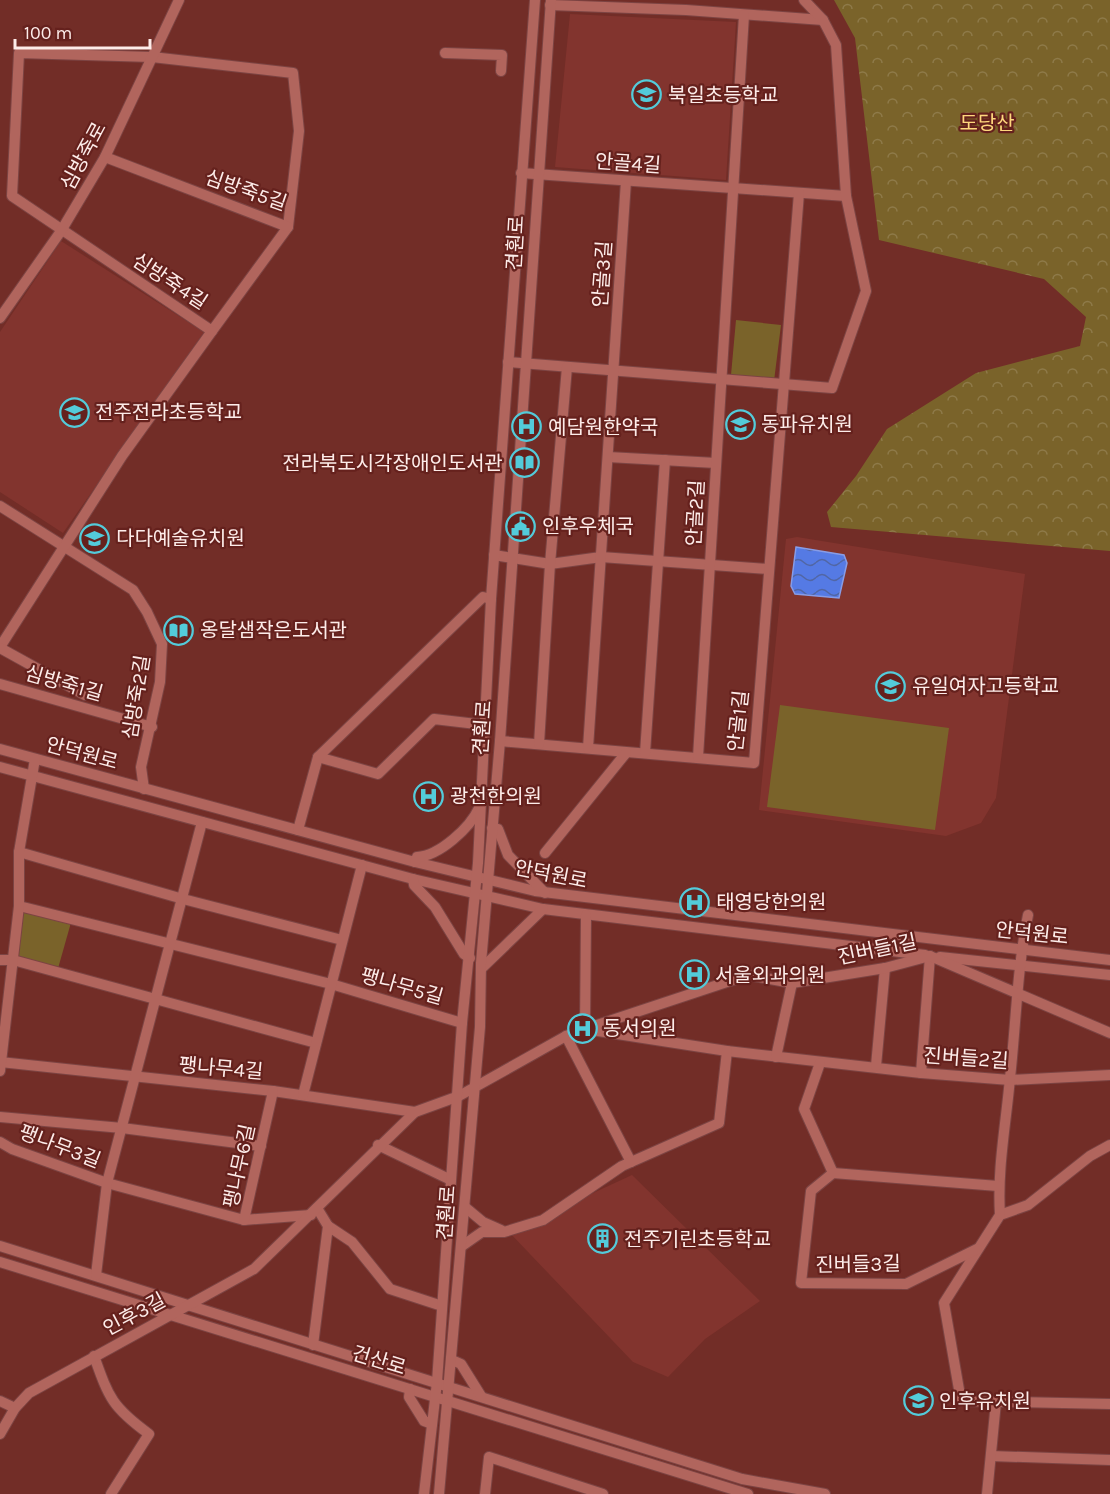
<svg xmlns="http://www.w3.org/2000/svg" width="1110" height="1494" font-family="Karla,'Noto Sans KR',sans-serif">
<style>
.built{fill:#82342e}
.forest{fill:url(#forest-crowns)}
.park{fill:#7a632a}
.water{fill:url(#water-waves);stroke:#879ce6;stroke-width:1.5}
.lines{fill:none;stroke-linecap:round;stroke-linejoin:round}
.minor-casing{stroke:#7c4443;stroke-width:12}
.minor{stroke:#b1655d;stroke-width:10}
.labels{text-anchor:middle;stroke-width:4.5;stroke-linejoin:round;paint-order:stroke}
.poi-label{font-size:20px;fill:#fdece9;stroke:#65211d;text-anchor:start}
.park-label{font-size:20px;fill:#fed77d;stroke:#65211d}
.street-label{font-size:20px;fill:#fdece9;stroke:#65211d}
</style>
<defs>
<pattern id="forest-crowns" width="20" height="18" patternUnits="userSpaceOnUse" patternTransform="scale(1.5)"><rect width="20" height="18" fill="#7a632a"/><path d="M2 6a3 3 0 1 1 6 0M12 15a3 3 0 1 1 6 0" fill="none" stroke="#8e7a49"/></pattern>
<pattern id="water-waves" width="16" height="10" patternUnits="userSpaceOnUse" patternTransform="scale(1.5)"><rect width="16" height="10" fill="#557ae4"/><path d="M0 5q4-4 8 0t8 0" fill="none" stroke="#5166a5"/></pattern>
</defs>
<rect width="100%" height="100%" fill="#722d27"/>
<g class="built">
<polygon points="570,14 736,22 726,180 555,167"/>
<polygon points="61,241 204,332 63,533 0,492 0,332"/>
<polygon points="797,537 1025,574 996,798 981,823 946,836 759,810 786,539"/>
<polygon points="632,1175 760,1301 705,1339 668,1377 633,1362 509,1232"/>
</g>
<polygon class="forest" points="834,0 1110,0 1110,551 831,527 827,512 856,476 887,429 976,373 1080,346 1086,317 1044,279 879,240 855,38"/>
<g class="park">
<polygon points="736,320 781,325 774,381 731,375"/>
<polygon points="780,705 949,728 935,830 767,807"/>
<polygon points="19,906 72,919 57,972 13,958"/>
</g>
<polygon class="water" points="796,547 844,555 847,563 839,598 795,594 791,586"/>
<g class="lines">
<defs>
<g id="minor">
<polyline points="550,5 686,10 823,20"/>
<polygon points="19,53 152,57 293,73 299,131 288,227 212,331 12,196"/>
<polyline points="445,53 502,55 501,71"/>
<polyline points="105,157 288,227"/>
<polyline points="521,173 846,196"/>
<polyline points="0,318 61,231 105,157 179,0"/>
<polyline points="508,362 832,388 866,291 846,196 836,45 823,20 804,0"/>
<polyline points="608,457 716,463"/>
<polyline points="0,506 133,590 147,612 162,644 160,682 141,767 144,789"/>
<polyline points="494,555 550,564 601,557 768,569"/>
<polyline points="0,647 122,456 212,331"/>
<polyline points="0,648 85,695"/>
<polyline points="0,684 152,727"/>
<polyline points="500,741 754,763 799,193"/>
<polyline points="539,744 550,564 567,367"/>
<polyline points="588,748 626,181"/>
<polyline points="0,749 415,862 535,891 1110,960"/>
<polyline points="645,753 665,460"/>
<polyline points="318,757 378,774 434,719 485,725"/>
<polyline points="698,757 744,15"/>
<polyline points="0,767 413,879 543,909 925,955"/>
<polyline points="492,828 498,829 508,855 545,893"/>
<polyline points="298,830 318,757 483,597 491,599"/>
<polyline points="19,852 183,899 342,940"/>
<polyline points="545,853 626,753"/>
<path d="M415,862L417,857C439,856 470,828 479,808"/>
<polyline points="413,879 414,885 435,907 464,954 470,958"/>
<polyline points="19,906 331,984 462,1023"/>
<polyline points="586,915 585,1029 727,1051 921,1073 1010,1080 1110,1075"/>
<polyline points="940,957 1110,975"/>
<polyline points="0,960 13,960 316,1043"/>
<polyline points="481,969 543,909"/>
<polyline points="566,1036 631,1162"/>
<polyline points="776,1057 792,983"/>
<polyline points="0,1062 273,1091 415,1112"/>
<polyline points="820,1063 804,1109 833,1173"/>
<polyline points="876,1066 885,968"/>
<polyline points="0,1071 19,906 19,852 35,759"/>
<polyline points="921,1073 930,956"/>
<polyline points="303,1095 362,865"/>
<polyline points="0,1117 122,1128 261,1146"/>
<polyline points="0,1142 12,1149 107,1183 244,1220 311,1215"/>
<polyline points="378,1145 451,1180"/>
<polyline points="1110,1145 1090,1156 1028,1205 1000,1215 944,1303 961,1401 1110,1404"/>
<polyline points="465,1207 483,1222 501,1230"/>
<path d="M1000,1215C997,1169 1006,1124 1010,1078C1016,1024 1017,969 1028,915"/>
<polyline points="244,1220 273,1091"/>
<polyline points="328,1226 352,1242 390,1289 442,1306"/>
<polyline points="0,1246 742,1479 825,1494"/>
<polyline points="462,1246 482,1232 504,1232 543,1220 622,1166 719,1123 727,1051"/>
<polyline points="977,1249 906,1284 801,1283 811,1191 833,1173 998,1186"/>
<polyline points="0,1262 748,1494"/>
<polyline points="96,1275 107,1183 202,822"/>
<polyline points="313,1345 328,1226 317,1208"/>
<path d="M94,1356C109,1398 112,1407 149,1434L111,1494"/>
<polyline points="452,1360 461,1364 481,1396"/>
<polyline points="410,1389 409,1397 424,1421 432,1424"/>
<polyline points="0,1401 15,1408"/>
<polyline points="0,1434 15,1408 29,1393 254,1269 415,1112 459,1096 566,1036 585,1029 748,975 792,983 885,968 930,956 1110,1033"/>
<polyline points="991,1456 1110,1460"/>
<polyline points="424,1494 437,1382 462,1023 478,863 491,599 535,0"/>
<polyline points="439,1494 480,1027 481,963 500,741 551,0"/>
<polyline points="485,1494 489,1457 603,1494"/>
<polyline points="987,1494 996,1402"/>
</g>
</defs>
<use href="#minor" class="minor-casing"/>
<use href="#minor" class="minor"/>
</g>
<defs>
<symbol id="school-ring" viewBox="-11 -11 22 22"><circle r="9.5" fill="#65211d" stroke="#53cbda" stroke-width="1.5"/><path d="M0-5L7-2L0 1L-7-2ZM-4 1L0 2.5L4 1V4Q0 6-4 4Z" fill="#53cbda"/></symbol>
<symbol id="hospital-ring" viewBox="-11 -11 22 22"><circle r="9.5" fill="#65211d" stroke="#53cbda" stroke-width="1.5"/><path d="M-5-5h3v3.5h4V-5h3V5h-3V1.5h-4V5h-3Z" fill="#53cbda"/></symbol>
<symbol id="library-ring" viewBox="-11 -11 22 22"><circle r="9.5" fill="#65211d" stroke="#53cbda" stroke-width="1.5"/><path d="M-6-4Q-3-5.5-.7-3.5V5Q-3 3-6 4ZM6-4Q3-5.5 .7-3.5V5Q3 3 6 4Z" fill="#53cbda"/></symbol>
<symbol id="civic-ring" viewBox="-11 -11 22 22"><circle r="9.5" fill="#65211d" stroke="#53cbda" stroke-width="1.5"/><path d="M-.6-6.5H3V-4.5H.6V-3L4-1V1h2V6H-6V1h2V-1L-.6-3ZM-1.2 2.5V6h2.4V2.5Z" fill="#53cbda"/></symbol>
<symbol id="building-ring" viewBox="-11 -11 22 22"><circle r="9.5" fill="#65211d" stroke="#53cbda" stroke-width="1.5"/><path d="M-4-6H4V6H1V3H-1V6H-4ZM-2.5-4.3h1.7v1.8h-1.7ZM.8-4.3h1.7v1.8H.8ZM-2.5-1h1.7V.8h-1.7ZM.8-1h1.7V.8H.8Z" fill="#53cbda"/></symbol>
</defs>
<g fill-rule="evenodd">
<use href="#school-ring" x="630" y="78" width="33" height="33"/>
<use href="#school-ring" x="58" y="396" width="33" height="33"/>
<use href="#school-ring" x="724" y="408" width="33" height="33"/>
<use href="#hospital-ring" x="510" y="410" width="33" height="33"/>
<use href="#library-ring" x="508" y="446" width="33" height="33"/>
<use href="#civic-ring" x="504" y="510" width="33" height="33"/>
<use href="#school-ring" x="78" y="522" width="33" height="33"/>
<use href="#library-ring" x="162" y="614" width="33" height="33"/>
<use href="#school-ring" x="874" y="670" width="33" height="33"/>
<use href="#hospital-ring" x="412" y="780" width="33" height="33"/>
<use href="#hospital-ring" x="678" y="886" width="33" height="33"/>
<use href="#hospital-ring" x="678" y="958" width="33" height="33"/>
<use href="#hospital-ring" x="566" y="1012" width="33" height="33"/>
<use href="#building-ring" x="586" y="1222" width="33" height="33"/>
<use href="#school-ring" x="902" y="1384" width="33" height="33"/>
</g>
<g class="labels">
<g class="poi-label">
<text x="668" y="102">북일초등학교</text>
<text x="95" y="419">전주전라초등학교</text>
<text x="761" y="431">동파유치원</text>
<text x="548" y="434">예담원한약국</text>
<text x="503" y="470" text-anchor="end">전라북도시각장애인도서관</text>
<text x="542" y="533">인후우체국</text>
<text x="116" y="545">다다예술유치원</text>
<text x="200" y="637">옹달샘작은도서관</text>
<text x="912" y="693">유일여자고등학교</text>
<text x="450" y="803">광천한의원</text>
<text x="716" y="909">태영당한의원</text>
<text x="715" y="982">서울외과의원</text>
<text x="603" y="1035">동서의원</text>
<text x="624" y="1246">전주기린초등학교</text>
<text x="939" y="1408">인후유치원</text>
</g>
<g class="park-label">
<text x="987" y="130">도당산</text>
</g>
<g class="street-label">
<text transform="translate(83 156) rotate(-62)" y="7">심방죽로</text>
<text transform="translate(628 163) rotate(4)" y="7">안골4길</text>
<text transform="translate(246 190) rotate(19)" y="7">심방죽5길</text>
<text transform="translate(515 243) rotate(-87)" y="7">견훤로</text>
<text transform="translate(602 274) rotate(-86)" y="7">안골3길</text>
<text transform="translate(170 281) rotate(33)" y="7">심방죽4길</text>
<text transform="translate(695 513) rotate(-87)" y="7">안골2길</text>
<text transform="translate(64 683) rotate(16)" y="7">심방죽1길</text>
<text transform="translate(136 697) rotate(-81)" y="7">심방죽2길</text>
<text transform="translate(738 721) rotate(-84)" y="7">안골1길</text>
<text transform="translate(482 728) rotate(-86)" y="7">견훤로</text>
<text transform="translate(82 753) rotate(15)" y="7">안덕원로</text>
<text transform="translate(551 874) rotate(11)" y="7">안덕원로</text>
<text transform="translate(1032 933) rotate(6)" y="7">안덕원로</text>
<text transform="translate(877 949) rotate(-12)" y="7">진버들1길</text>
<text transform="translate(402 986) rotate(16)" y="7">팽나무5길</text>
<text transform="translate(966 1058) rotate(4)" y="7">진버들2길</text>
<text transform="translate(221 1068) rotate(5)" y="7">팽나무4길</text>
<text transform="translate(60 1146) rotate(21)" y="7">팽나무3길</text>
<text transform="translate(239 1166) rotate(-78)" y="7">팽나무6길</text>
<text transform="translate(446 1213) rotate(-86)" y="7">견훤로</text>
<text transform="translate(858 1264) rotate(-1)" y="7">진버들3길</text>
<text transform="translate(134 1314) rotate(-28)" y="7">인후3길</text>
<text transform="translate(379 1360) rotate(17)" y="7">건산로</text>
</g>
</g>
<path d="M15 39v9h135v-9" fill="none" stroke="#fdece9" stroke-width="3"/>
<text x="24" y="39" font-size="18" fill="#fdece9" stroke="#65211d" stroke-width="4.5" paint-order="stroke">100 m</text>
</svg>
